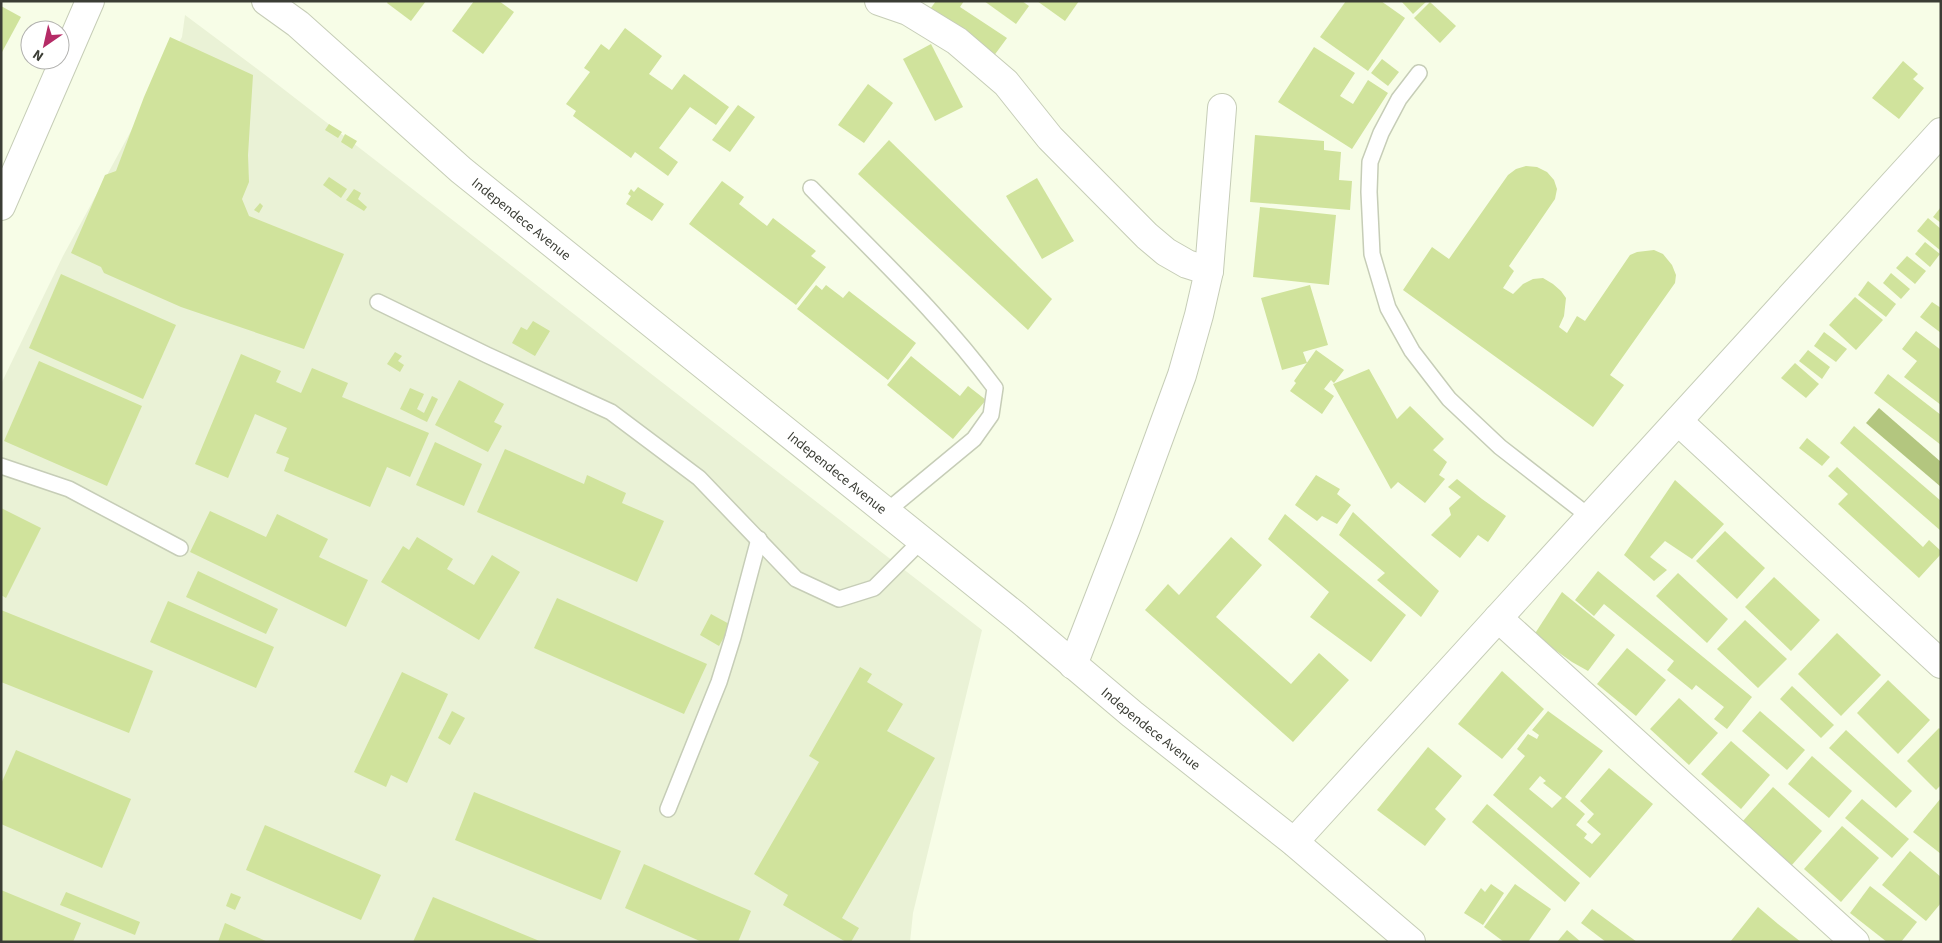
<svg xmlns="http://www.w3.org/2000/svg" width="1942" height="943" font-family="'Source Sans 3',sans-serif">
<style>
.built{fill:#eaf2d6}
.forest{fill:#b3c67f}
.building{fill:#d0e39c;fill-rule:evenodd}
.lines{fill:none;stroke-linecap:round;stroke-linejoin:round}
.service-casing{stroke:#c6cdb7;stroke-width:18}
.minor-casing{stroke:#c6cdb7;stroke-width:30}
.service{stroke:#fff;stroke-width:15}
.minor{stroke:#fff;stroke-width:28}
.labels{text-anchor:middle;stroke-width:5;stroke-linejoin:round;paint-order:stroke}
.street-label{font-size:14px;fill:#3b3d35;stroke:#fff}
</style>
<rect width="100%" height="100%" fill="#f7fde7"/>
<polygon class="built" points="185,15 264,74 982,630 913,913 910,942 1,942 1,384 63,256 182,37"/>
<polygon class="forest" points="1879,408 1941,462 1941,487 1866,423"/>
<g class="building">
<polygon points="388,1 426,1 411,21 387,3"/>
<polygon points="474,1 499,1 514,12 483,54 452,31"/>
<polygon points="936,1 964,1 960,7 1007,38 993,57 928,12"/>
<polygon points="984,1 1022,1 1029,6 1016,24"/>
<polygon points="1037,1 1079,1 1065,21"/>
<polygon points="1346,1 1381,1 1405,18 1368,71 1320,37"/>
<polygon points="1401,1 1427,1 1413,14"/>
<polygon points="1430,2 1456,26 1440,43 1414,18"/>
<polygon points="1,6 21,17 1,54"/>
<polygon points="625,28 662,56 649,74 672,90 684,74 729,107 716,125 690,107 659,148 678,162 668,176 635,152 631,158 573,116 576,111 566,104 590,72 584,68 601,44 609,50"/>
<polygon points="170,37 253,75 248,155 249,182 242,199 249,216 344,254 304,349 181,307 104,273 101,267 71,253 105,175 116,171 144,97"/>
<polygon points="931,44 963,107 935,121 903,59"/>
<polygon points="1314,47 1355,73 1340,96 1353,104 1368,80 1388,93 1352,149 1278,102"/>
<polygon points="1382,59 1399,72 1388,86 1371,73"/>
<polygon points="1903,61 1918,74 1913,79 1924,88 1899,119 1872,98"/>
<polygon points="868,84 893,103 864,143 838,125"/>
<polygon points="738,105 755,117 730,152 712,140"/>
<polygon points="329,124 342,132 338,138 325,130"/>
<polygon points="345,134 357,141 352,149 341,142"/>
<polygon points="1255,135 1324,141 1324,150 1341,152 1339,180 1352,181 1350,210 1250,202"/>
<polygon points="889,140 1052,299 1028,330 858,174"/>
<polygon points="1526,166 1537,167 1547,172 1554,180 1557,189 1555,199 1509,266 1514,271 1503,288 1513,294 1523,284 1533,279 1543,278 1553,284 1561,291 1566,298 1564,316 1559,327 1567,333 1577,316 1585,321 1630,255 1637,252 1654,250 1663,254 1672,265 1676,275 1675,283 1610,375 1624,385 1593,427 1403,290 1432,247 1449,259 1508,175 1516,169"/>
<polygon points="329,177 347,189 341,198 323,185"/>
<polygon points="1037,178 1074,241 1042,259 1006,196"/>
<polygon points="722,181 744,197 739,204 767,226 773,218 816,251 811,256 826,267 796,305 689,224"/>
<polygon points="638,187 664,204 652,221 626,204 631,196 628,194 631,189 634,192"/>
<polygon points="354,189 361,193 358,199 367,207 364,211 346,200"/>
<polygon points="260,203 263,206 259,213 254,210"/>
<polygon points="1260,207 1336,215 1329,285 1253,277"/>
<polygon points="1941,207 1941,223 1933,217"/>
<polygon points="1928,218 1941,229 1941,251 1917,231"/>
<polygon points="1925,242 1940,254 1930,267 1915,254"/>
<polygon points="1907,256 1926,271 1915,284 1896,268"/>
<polygon points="1891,273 1910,289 1901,299 1883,283"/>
<polygon points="61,274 176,325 143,399 29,348"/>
<polygon points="1868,281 1896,304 1886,317 1858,295"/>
<polygon points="816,285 822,290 826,285 843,298 849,291 916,343 888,380 797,309"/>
<polygon points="1310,285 1328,345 1303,352 1307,363 1282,370 1261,298"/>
<polygon points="1855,297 1883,320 1856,350 1829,325"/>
<polygon points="1932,302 1941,308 1941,333 1920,317"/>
<polygon points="533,321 550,331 535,356 512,343 521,327 527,330"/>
<polygon points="1916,331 1941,350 1941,405 1904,377 1917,361 1902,349"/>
<polygon points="1824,332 1847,349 1836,362 1814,346"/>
<polygon points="1316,350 1344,370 1334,383 1331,380 1324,389 1334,396 1322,414 1290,391 1296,383 1294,381"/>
<polygon points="1808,350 1830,367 1822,379 1799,361"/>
<polygon points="395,352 402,356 398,361 404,365 400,372 387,364"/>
<polygon points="241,354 281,371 276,382 301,393 312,368 348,383 342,397 429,433 410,477 387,467 370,507 284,471 289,458 276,453 287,428 255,414 228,478 195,464"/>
<polygon points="911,356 960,396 968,386 986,400 953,439 887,385"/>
<polygon points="39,361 142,406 107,486 4,441"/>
<polygon points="1795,363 1819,384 1806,398 1781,378"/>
<polygon points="1369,369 1397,419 1410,406 1444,439 1433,450 1447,462 1439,475 1445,479 1425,503 1398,482 1391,489 1333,384"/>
<polygon points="1888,374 1941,415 1941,445 1874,393"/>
<polygon points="459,380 504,404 494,422 502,426 488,452 435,425"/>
<polygon points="410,388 424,394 417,409 424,413 432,396 438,399 427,422 400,409"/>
<polygon points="1854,426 1941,501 1941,531 1840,443"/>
<polygon points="1807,438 1830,457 1822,466 1799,448"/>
<polygon points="435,442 482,464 464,506 416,485"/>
<polygon points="505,449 584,484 587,475 626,493 622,503 664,521 637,582 477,512"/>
<polygon points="1837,467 1923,547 1929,540 1941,551 1941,554 1919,578 1838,504 1848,494 1828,476"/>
<polygon points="1316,475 1340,489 1337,494 1351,505 1337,524 1322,516 1317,521 1295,505"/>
<polygon points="1457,479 1482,499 1506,516 1488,542 1478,535 1460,558 1431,535 1451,515 1449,508 1461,497 1448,487"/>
<polygon points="1675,480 1724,524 1692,559 1665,541 1650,557 1667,570 1654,581 1624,555"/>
<polygon points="1,508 41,528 6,598 1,595"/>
<polygon points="210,511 266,537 277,514 328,539 319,557 368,580 346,627 190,552"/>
<polygon points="1353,512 1439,591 1421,617 1377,580 1385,573 1339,535"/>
<polygon points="1285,514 1406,615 1371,662 1310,617 1329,592 1268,539"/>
<polygon points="1725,531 1765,568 1737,599 1696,561"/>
<polygon points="417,537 453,559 447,569 474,585 492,555 520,572 479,640 381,582 403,546 409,550"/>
<polygon points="1231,537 1262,565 1216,617 1291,684 1319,653 1349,680 1293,742 1145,610 1168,584 1179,595"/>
<polygon points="198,571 278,609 266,634 186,597"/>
<polygon points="1598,571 1752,697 1727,729 1714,719 1724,707 1696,685 1692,690 1667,670 1674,661 1604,604 1594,616 1575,600"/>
<polygon points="1678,573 1728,619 1707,643 1656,596"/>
<polygon points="1774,577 1820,620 1791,651 1745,607"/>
<polygon points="1562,592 1615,635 1588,671 1572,662 1534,635"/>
<polygon points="557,598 707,664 684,714 534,648"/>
<polygon points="168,601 274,647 256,688 150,642"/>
<polygon points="1,610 153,671 129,733 1,682"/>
<polygon points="711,614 731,625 719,646 700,635"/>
<polygon points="1745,620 1787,659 1758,688 1717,649"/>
<polygon points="1837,633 1881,675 1841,716 1798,674"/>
<polygon points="1627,648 1666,680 1636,716 1597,684"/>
<polygon points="860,667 872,674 867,682 903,704 887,731 935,758 842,918 859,928 851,942 846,942 783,905 788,895 754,874 819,762 809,756"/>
<polygon points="1502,671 1544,709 1502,759 1458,724"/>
<polygon points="402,672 448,694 407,783 391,775 386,787 354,772"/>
<polygon points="1888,680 1930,720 1898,754 1857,713"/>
<polygon points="1792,686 1834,725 1821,738 1780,699"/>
<polygon points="1679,698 1718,733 1689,765 1650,729"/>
<polygon points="452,711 465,718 450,745 438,738"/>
<path d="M1548,711L1603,751L1565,797L1585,814L1576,825L1587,834L1584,838L1592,844L1601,834L1587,822L1594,814L1580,801L1609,768L1653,804L1590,878L1493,795L1525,756L1517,749L1528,734L1537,739L1539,735L1532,730ZM1540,776L1546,781L1543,783L1562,798L1552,808L1529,789Z"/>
<polygon points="1760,711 1805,750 1787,770 1742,731"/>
<polygon points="1939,728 1941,730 1941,785 1936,790 1907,761"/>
<polygon points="1846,730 1912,791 1896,808 1829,748"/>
<polygon points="1731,741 1770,775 1741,809 1701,774"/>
<polygon points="1428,747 1462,776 1435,809 1446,819 1425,846 1377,810"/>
<polygon points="16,750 131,799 102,868 1,824 1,784"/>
<polygon points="1812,756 1852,791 1829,818 1788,784"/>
<polygon points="1773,787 1822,831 1791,866 1742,822"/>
<polygon points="474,792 621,851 601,900 455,840"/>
<polygon points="1941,798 1941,854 1913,832"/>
<polygon points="1862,799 1909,839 1892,858 1845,818"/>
<polygon points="1487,804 1580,883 1565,902 1472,822"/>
<polygon points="265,825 381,875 361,920 246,870"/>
<polygon points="1842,826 1879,858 1841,902 1804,869"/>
<polygon points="1910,851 1941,877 1941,903 1926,921 1882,885"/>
<polygon points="644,864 751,911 738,942 702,942 625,908"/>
<polygon points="1491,884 1504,893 1483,925 1464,913 1481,888 1485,892"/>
<polygon points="1515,884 1551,909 1528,942 1504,942 1484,927"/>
<polygon points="1870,886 1917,922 1901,942 1887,942 1850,913"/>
<polygon points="1,890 81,923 73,942 1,942"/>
<polygon points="66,892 140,922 135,935 60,905"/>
<polygon points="231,893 241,897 235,910 226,906"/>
<polygon points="433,897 542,942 413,942"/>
<polygon points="1758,907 1778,924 1801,942 1730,942"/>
<polygon points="1592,909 1637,942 1606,942 1581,923"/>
<polygon points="225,923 268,942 218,942"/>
<polygon points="1567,930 1581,942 1557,942"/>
</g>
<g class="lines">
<defs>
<g id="service">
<polyline points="1419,73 1399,99 1381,133 1370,162 1369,192 1372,254 1388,308 1412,351 1449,399 1500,447 1590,517"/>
<path d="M811,188C874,253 941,315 995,388L991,415L974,439L887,511"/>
<polyline points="378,302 487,355 611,412 699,478 796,579 839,599 874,588 921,541"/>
<polyline points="1,466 69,489 180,548"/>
<polyline points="668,809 719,682 733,637 759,539"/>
</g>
<g id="minor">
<path id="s1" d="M266,1L298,24L461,170L1016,616L1132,714L1294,842L1411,942"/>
<polyline points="879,1 908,11 957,41 1006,83 1050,138 1147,236 1166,252 1187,264 1209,271"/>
<polyline points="1,206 90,1"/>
<polyline points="1678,421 1941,664"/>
<polyline points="1498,618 1855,942"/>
<polyline points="1073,665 1126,528 1182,375 1199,315 1209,271 1222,108"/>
<polyline points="1294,842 1941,132"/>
</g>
</defs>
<use href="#service" class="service-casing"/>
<use href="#minor" class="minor-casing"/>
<use href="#service" class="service"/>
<use href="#minor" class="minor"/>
</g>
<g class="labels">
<g class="street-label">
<text dy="5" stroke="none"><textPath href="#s1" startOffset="336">Independece Avenue</textPath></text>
<text dy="5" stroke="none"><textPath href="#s1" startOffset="741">Independece Avenue</textPath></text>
<text dy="5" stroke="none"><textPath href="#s1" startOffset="1146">Independece Avenue</textPath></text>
</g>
</g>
<rect width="1942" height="943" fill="none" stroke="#3b3d35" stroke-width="5"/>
<g transform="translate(45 45) rotate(214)"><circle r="24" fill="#ffffff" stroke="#b1b1ae"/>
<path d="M0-4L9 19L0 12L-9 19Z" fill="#b52b66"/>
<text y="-8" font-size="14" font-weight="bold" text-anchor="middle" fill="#3b3d35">N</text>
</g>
</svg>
